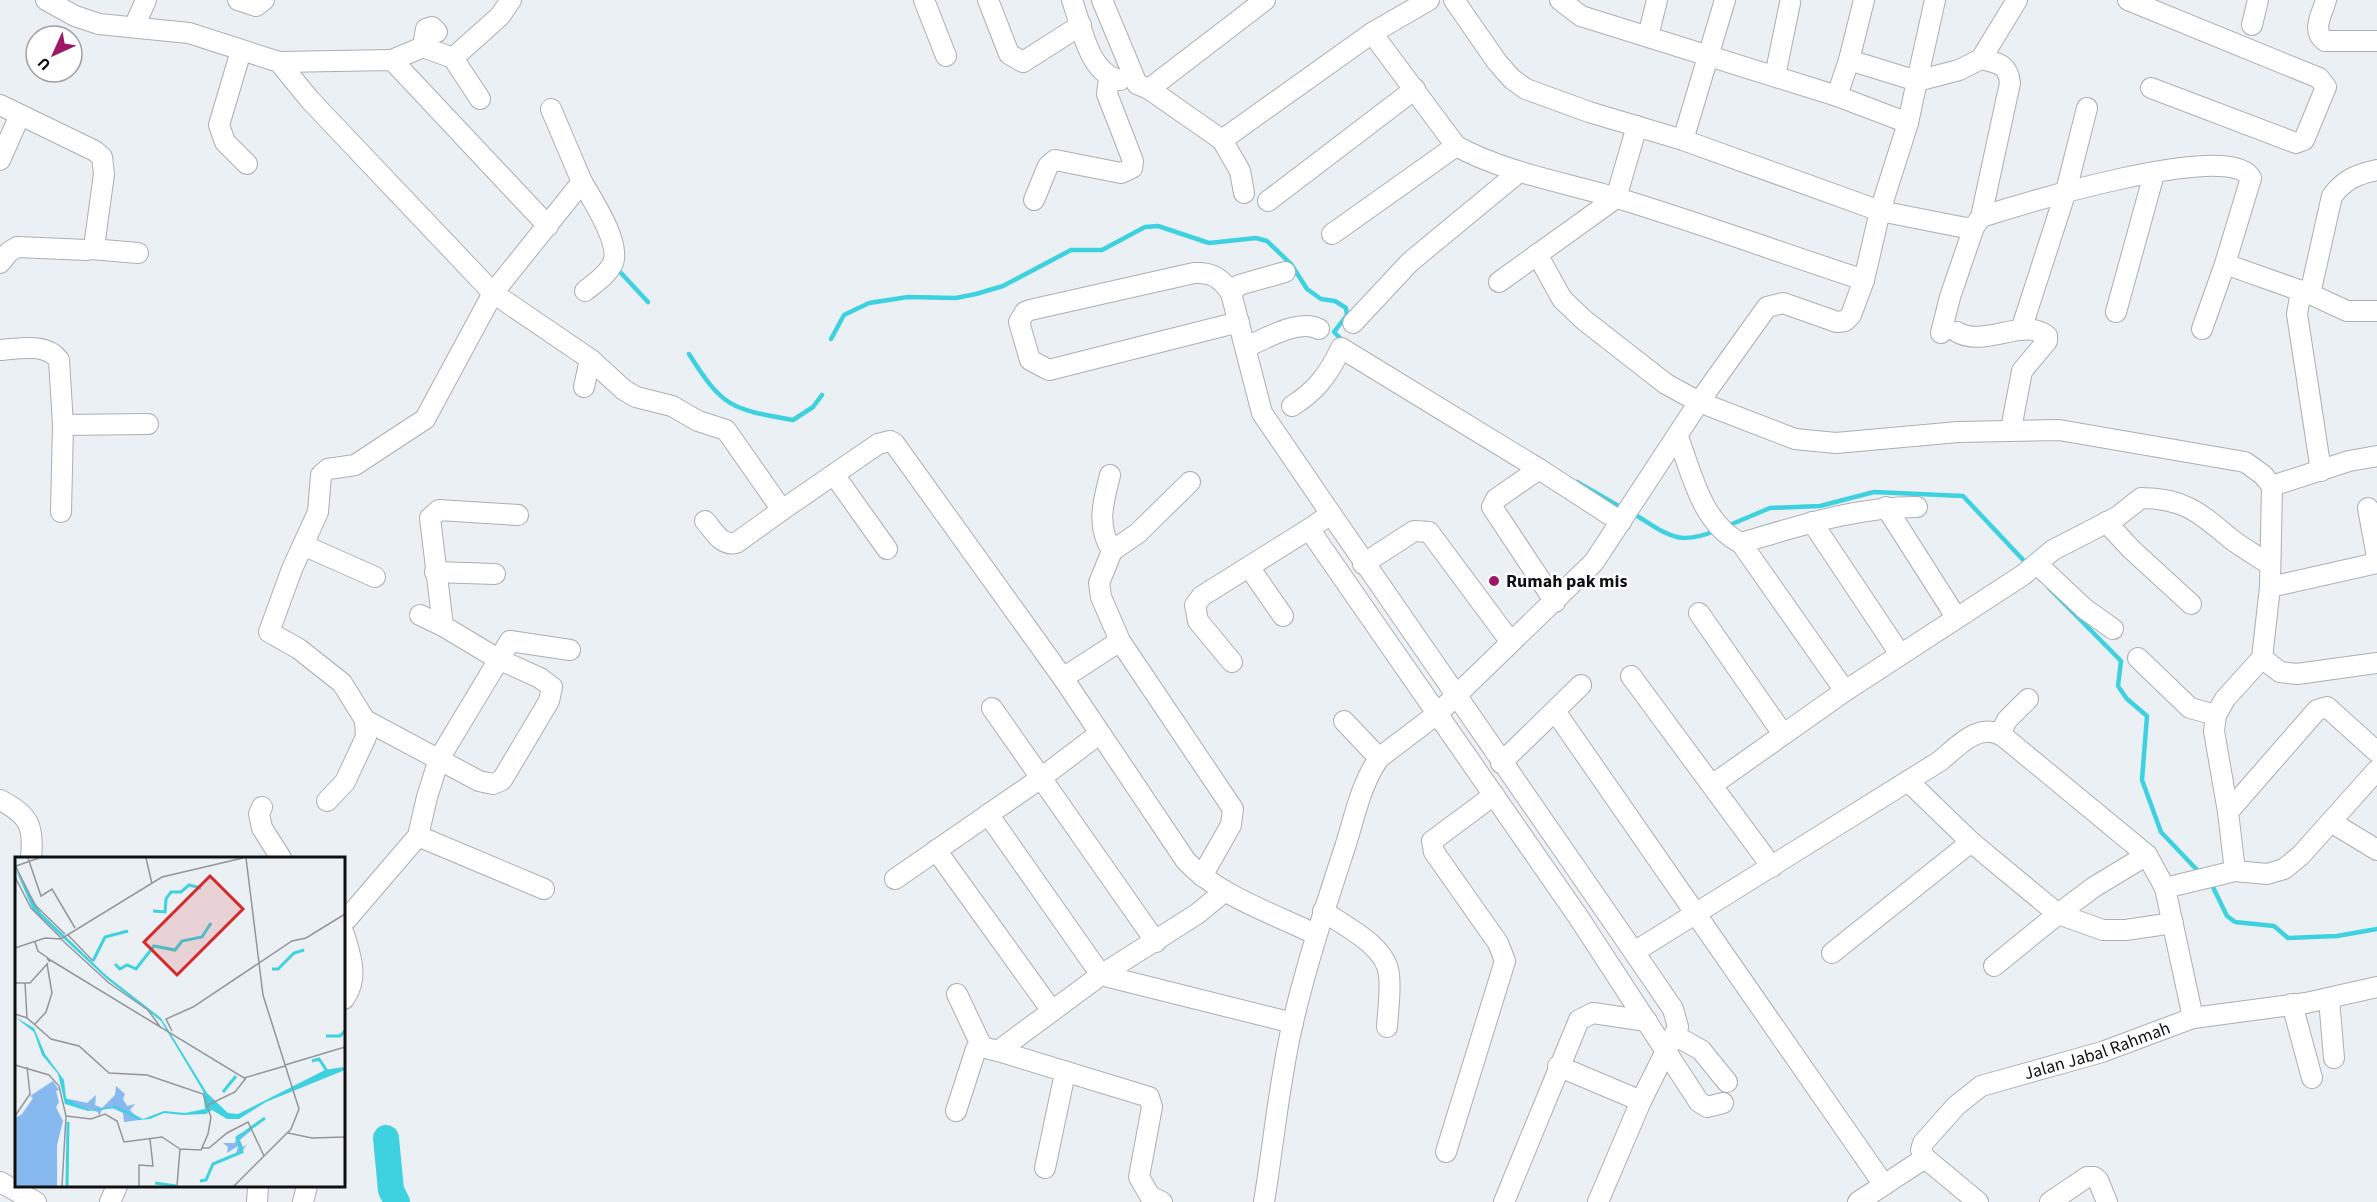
<svg xmlns="http://www.w3.org/2000/svg" width="2377" height="1202" font-family="'Source Sans 3',sans-serif">
<style>
.lines{fill:none;stroke-linecap:round;stroke-linejoin:round}
.stream{stroke:#3ed2e0;stroke-width:4.5}
.river{stroke:#3ed2e0;stroke-width:26}
.minor-casing{stroke:#abafb4;stroke-width:22}
.minor{stroke:#fff;stroke-width:20}
.poi-dot{fill:#9e1664;stroke:#fff;stroke-width:2}
.labels{text-anchor:middle;stroke-width:5;stroke-linejoin:round;paint-order:stroke}
.poi-label{font-size:18px;font-weight:bold;fill:#0f1012;stroke:#fff;text-anchor:start}
.street-label{font-size:18px;fill:#0f1012;stroke:#fff}
.inset-river{fill:none;stroke:#3ed2e0;stroke-width:3}
.inset-road{fill:none;stroke:#93969a;stroke-width:1.5}
.view{fill:#d62828;fill-opacity:0.15;stroke:#d62828;stroke-width:3}
.inset-edge{fill:none;stroke:#0f1012;stroke-width:3}
</style>
<rect width="100%" height="100%" fill="#ebf0f4"/>
<g class="lines">
<g class="stream">
<polyline points="621,273 648,302"/>
<polyline points="831,339 844,315 869,303 908,297 956,298 976,294 1003,286 1071,250 1102,250 1145,227 1158,226 1209,243 1256,238 1267,241 1291,264 1307,289 1321,299 1335,301 1346,308 1347,315 1334,332 1344,342"/>
<path d="M689,354C723,408 731,409 793,420L813,407L822,395"/>
<polyline points="1577,482 1622,508"/>
<path d="M1632,513C1667,533 1675,547 1715,531"/>
<polyline points="1725,527 1770,508 1820,506 1874,492 1963,496 2027,564"/>
<polyline points="2049,588 2121,661 2118,686 2127,699 2147,716 2142,780 2161,832 2200,873"/>
<polyline points="2211,883 2227,916 2235,922 2274,926 2288,938 2337,936 2377,929"/>
</g>
<polyline class="river" points="386,1138 391,1190 397,1202"/>
<defs>
<g id="minor">
<path d="M46,0L75,16L99,24L189,33L279,62L310,100L493,293L590,359L624,390L636,397L672,406L698,421L726,430L782,510L878,444L890,441L894,443L1063,678L1186,861C1219,896 1272,913 1315,934"/>
<polyline points="238,0 256,6 264,0"/>
<polyline points="924,0 946,56"/>
<polyline points="988,0 1009,54 1023,62 1081,25"/>
<path d="M1072,0C1082,27 1088,73 1120,80"/>
<polyline points="1102,0 1137,84 1149,89 1222,140 1372,33 1429,0"/>
<path d="M1454,0L1497,62L1512,79L1526,89L1589,112L1683,140L1880,211L1966,228L1974,227L1981,217L2010,83C2008,64 1998,63 1981,59"/>
<polyline points="1560,0 1581,16 1837,96 1908,123 1917,81 1959,70 1981,59 2017,0"/>
<polyline points="2128,0 2319,78 2326,87 2304,140 2296,143 2151,88"/>
<path d="M2326,0C2322,14 2311,31 2325,41H2377"/>
<polyline points="2252,25 2258,0"/>
<polyline points="134,27 146,0"/>
<polyline points="1648,36 1657,0"/>
<polyline points="423,47 426,29 432,27 437,32"/>
<polyline points="241,51 219,125 225,142 247,164"/>
<polyline points="453,58 480,99"/>
<polyline points="392,60 423,47 453,58 500,16 511,0"/>
<polyline points="1849,60 1864,0"/>
<polyline points="279,62 392,60 548,226"/>
<polyline points="1775,76 1790,3"/>
<polyline points="1149,89 1265,0"/>
<polyline points="1837,96 1849,60 1917,81 1935,0"/>
<polyline points="0,105 95,151 102,157 104,174 94,247 87,250 17,247 9,252 0,263"/>
<polyline points="1222,140 1240,171 1244,193"/>
<polyline points="1683,140 1725,0"/>
<polyline points="0,160 20,115"/>
<path d="M2377,170C2357,174 2344,180 2332,196L2310,294L2347,311H2377"/>
<path d="M582,182C592,199 623,246 612,265C606,276 595,283 585,291"/>
<polyline points="1034,200 1048,166 1055,160 1121,173 1132,168 1133,161 1107,94 1109,78"/>
<polyline points="1268,201 1415,89"/>
<path d="M1981,217C2019,205 2230,139 2251,178L2225,264L2310,294"/>
<polyline points="1332,234 1456,146"/>
<polyline points="91,249 138,253"/>
<polyline points="1537,254 1562,299 1584,320 1666,384 1699,402 1795,439 1836,443 1958,432 2059,430 2245,462 2263,475 2272,486 2270,587 2262,658 2225,699 2216,715 2214,731 2228,812"/>
<polyline points="1285,272 1239,285 1231,293 1262,413 1331,514"/>
<polyline points="1864,280 1880,211 1908,123"/>
<polyline points="1499,282 1616,198 1637,126"/>
<polyline points="2301,292 2297,314 2321,471"/>
<path d="M1231,293C1221,278 1212,272 1194,273L1030,310L1025,312L1019,322L1030,360L1049,370L1239,322"/>
<polyline points="2116,312 2154,174"/>
<polyline points="1353,323 1410,262 1519,172"/>
<polyline points="2202,329 2225,264"/>
<polyline points="2021,330 2066,191 2087,108"/>
<path d="M1957,332C1984,348 2024,317 2047,336V341L2022,371L2011,429"/>
<polyline points="1941,333 1950,297 1974,227"/>
<path d="M1246,347C1266,339 1299,318 1319,329"/>
<path d="M0,350C19,349 46,342 59,360L63,425L61,512"/>
<polyline points="584,387 590,359"/>
<path d="M1292,406C1316,391 1329,374 1341,348L1539,469L1496,499L1492,507L1555,602"/>
<polyline points="63,425 148,424"/>
<path d="M1678,437C1692,474 1702,524 1741,543L1845,691"/>
<polyline points="1539,469 1621,522"/>
<path d="M1110,475C1103,503 1096,525 1112,551L1099,583L1101,597L1120,641L1233,809L1231,825L1202,876"/>
<polyline points="835,476 887,549"/>
<polyline points="2272,486 2349,461 2377,456"/>
<polyline points="1886,507 1956,617"/>
<polyline points="2368,508 2377,557"/>
<path d="M705,521C714,531 721,546 736,543L782,510"/>
<polyline points="1812,522 1900,654"/>
<polyline points="2106,522 2131,549 2191,604"/>
<path d="M1741,543C1799,526 1856,507 1917,507"/>
<polyline points="303,545 375,577"/>
<polyline points="1112,551 1138,533 1190,482"/>
<polyline points="1363,564 1414,531 1429,532 1510,641"/>
<polyline points="2037,564 2085,609 2113,629"/>
<polyline points="1249,567 1283,616"/>
<polyline points="435,572 495,574"/>
<polyline points="2270,587 2377,563"/>
<polyline points="1699,613 1783,734"/>
<polyline points="420,615 443,626"/>
<polyline points="2138,658 2190,708 2216,715"/>
<polyline points="2262,658 2280,672 2297,674 2377,663"/>
<polyline points="1232,662 1198,621 1195,605 1202,596 1309,529"/>
<polyline points="1631,676 1772,867"/>
<polyline points="1063,678 1120,641"/>
<polyline points="992,708 1156,942"/>
<polyline points="1555,711 1884,1185"/>
<polyline points="365,720 479,781 493,784 502,780 549,701 552,687 540,678 498,659 443,626 430,518 439,510 518,515"/>
<polyline points="1344,721 1379,758"/>
<polyline points="2000,734 2007,720 2028,699"/>
<polyline points="1501,763 1581,685"/>
<path d="M1712,785L1845,691L2023,575L2053,550L2117,517L2141,498C2184,498 2200,513 2231,539C2243,548 2257,556 2270,565"/>
<path d="M0,800C30,815 34,827 31,858"/>
<polyline points="327,801 345,782 351,769 366,737 365,720 342,683 299,649 269,632 292,569 318,512 321,475 328,469 355,465 425,419 493,293 582,182 551,109"/>
<polyline points="262,807 259,814 262,828 281,858"/>
<polyline points="988,814 1101,975 1293,1023"/>
<polyline points="2331,822 2377,850"/>
<polyline points="418,836 544,889"/>
<polyline points="1971,842 2058,914 2094,887 2147,855"/>
<polyline points="936,850 1052,1011"/>
<polyline points="2235,871 2228,812 2317,710 2327,707 2377,752"/>
<polyline points="895,879 1041,778 1099,734"/>
<polyline points="2165,888 2193,1018"/>
<path d="M1323,911C1344,926 1387,946 1389,975C1391,991 1388,1010 1387,1027"/>
<polyline points="346,920 418,836 427,797 439,759 510,641 570,650"/>
<path d="M344,934C351,957 359,978 344,999"/>
<polyline points="1634,952 1331,514 1309,529 1579,918 1699,1102 1707,1107 1723,1103"/>
<polyline points="1832,953 1971,842 1908,781"/>
<polyline points="1994,966 2058,914 2103,930 2126,930 2173,923"/>
<polyline points="957,994 982,1047"/>
<polyline points="2329,999 2334,1058"/>
<polyline points="2292,1004 2312,1078"/>
<polyline points="1676,1036 1701,1050 1727,1082"/>
<polyline points="998,1051 1149,1097 1152,1107 1139,1177 1150,1196 1162,1202"/>
<polyline points="1558,1066 1641,1101"/>
<polyline points="956,1111 976,1049 982,1047 998,1051 1101,975 1197,914 1225,891"/>
<polyline points="1446,1152 1505,961 1498,943 1434,852 1432,841 1494,795"/>
<polyline points="1045,1168 1065,1073"/>
<polyline points="0,1182 36,1202"/>
<polyline points="110,1202 117,1186"/>
<polyline points="257,1202 258,1186"/>
<polyline points="303,1202 307,1186"/>
<path d="M1264,1202C1274,1142 1279,1081 1293,1022C1307,962 1326,905 1345,847C1355,816 1360,786 1379,758L1437,714L1594,562L1699,402L1767,307L1783,303L1837,322L1845,321L1851,315L1864,280C1781,253 1700,223 1617,198C1563,182 1506,173 1456,146L1372,33"/>
<polyline points="1504,1202 1579,1020 1593,1013 1647,1021"/>
<path d="M1598,1202L1641,1101L1678,1027L1673,1009L1634,952L1940,761C1957,747 1980,720 2004,737L2147,855L2165,888L2235,871L2267,874L2284,869L2301,855L2377,770"/>
<polyline points="1858,1202 1925,1158"/>
<path id="s1" d="M1978,1202L1925,1158L1921,1150L1923,1143L1956,1106L1981,1086L2102,1052L2193,1018L2306,1003L2377,987"/>
<polyline points="2050,1202 2087,1177 2094,1177 2098,1180 2107,1202"/>
</g>
</defs>
<use href="#minor" class="minor-casing"/>
<use href="#minor" class="minor"/>
</g>
<circle class="poi-dot" cx="1494" cy="581" r="6"/>
<g class="labels">
<g class="poi-label">
<text x="1506" y="587">Rumah pak mis</text>
</g>
<g class="street-label">
<text dy="6" stroke="none"><textPath href="#s1" startOffset="288">Jalan Jabal Rahmah</textPath></text>
</g>
</g>
<g transform="translate(15 857)">
<rect width="330" height="330" fill="#ebf0f4"/>
<path d="M38,224L44,233L41,234L44,245L41,250L48,264L42,288V329H0V261L7,257L18,241L15,239ZM101,229L110,237L108,242L112,249L120,247L115,253L125,263L109,265L108,256L97,251L87,253L84,259L83,255L54,247V242L72,246L81,238L80,248L87,251L100,238ZM238,272L225,283L228,290L232,287L227,295L221,297L223,289L212,296L213,290L208,286H220L222,278Z" fill="#87b9f1"/>
<path d="M0,11L26,56L92,119L146,161L192,236L213,256L223,257L310,213L328,210L330,213L251,245L224,262H212L197,253L191,257L168,258L149,256L135,262L124,263L101,251L73,254L50,247L43,217L27,198L19,175L0,160L19,171L30,197L49,223L51,241L60,246L75,253L102,249L128,262L149,254L170,256L190,252L188,234L146,164L92,122L18,53Z" fill="#3ed2e0"/>
<path class="inset-river" d="M138,54L150,55L151,42L156,35H166L174,28L186,31M78,104L90,80L113,74M100,107L105,112L112,108L121,112L139,89L160,93L167,84L187,80L196,66M257,112H263L279,96L289,93M311,179H325L330,174M297,204L304,202L312,214M208,235L221,219M185,324L191,323L198,307L227,295L222,281L250,261M140,326L161,329M52,329L53,265"/>
<path class="inset-road" d="M13,1L26,39L37,32L60,71M131,1L137,27M0,8L20,48L50,77M1,9L24,1M0,20L16,51L46,81M52,77L78,104M46,82L94,126L133,153L146,171M20,85L23,94L33,101M0,91L30,81L46,82L147,20L228,1M35,105L32,101L229,221L270,209M0,126H15L33,106M10,126L12,161M0,157L12,161L36,182L64,189L94,216L132,218L188,237L196,260L193,277L186,293L165,292L162,329M20,167L31,155L37,136L32,107M157,174L151,162L178,150L277,84L291,81L330,57M0,208L34,218L44,229L51,259L47,329M270,208L330,190M193,248L220,235L231,221M0,259L15,237L12,210M51,259L76,262L90,257L102,264L109,285L147,280L165,292M273,276L297,281L330,280M187,291H194L212,276L233,265L249,299M124,329V308L138,309L135,282M219,329L276,272L284,252L248,138L231,1"/>
<path class="view" d="M195,19L228,52L162,118L129,85Z"/>
<rect width="330" height="330" class="inset-edge"/>
</g>
<g transform="translate(54 54) rotate(225)"><circle r="28" fill="#ffffff" stroke="#9f9fa0" stroke-width="1.5"/>
<path d="M0-4.5L10 22L0 15L-10 22Z" fill="#9e1664"/>
<text y="-9" font-size="16" font-weight="bold" text-anchor="middle" fill="#0f1012">U</text>
</g>
</svg>
